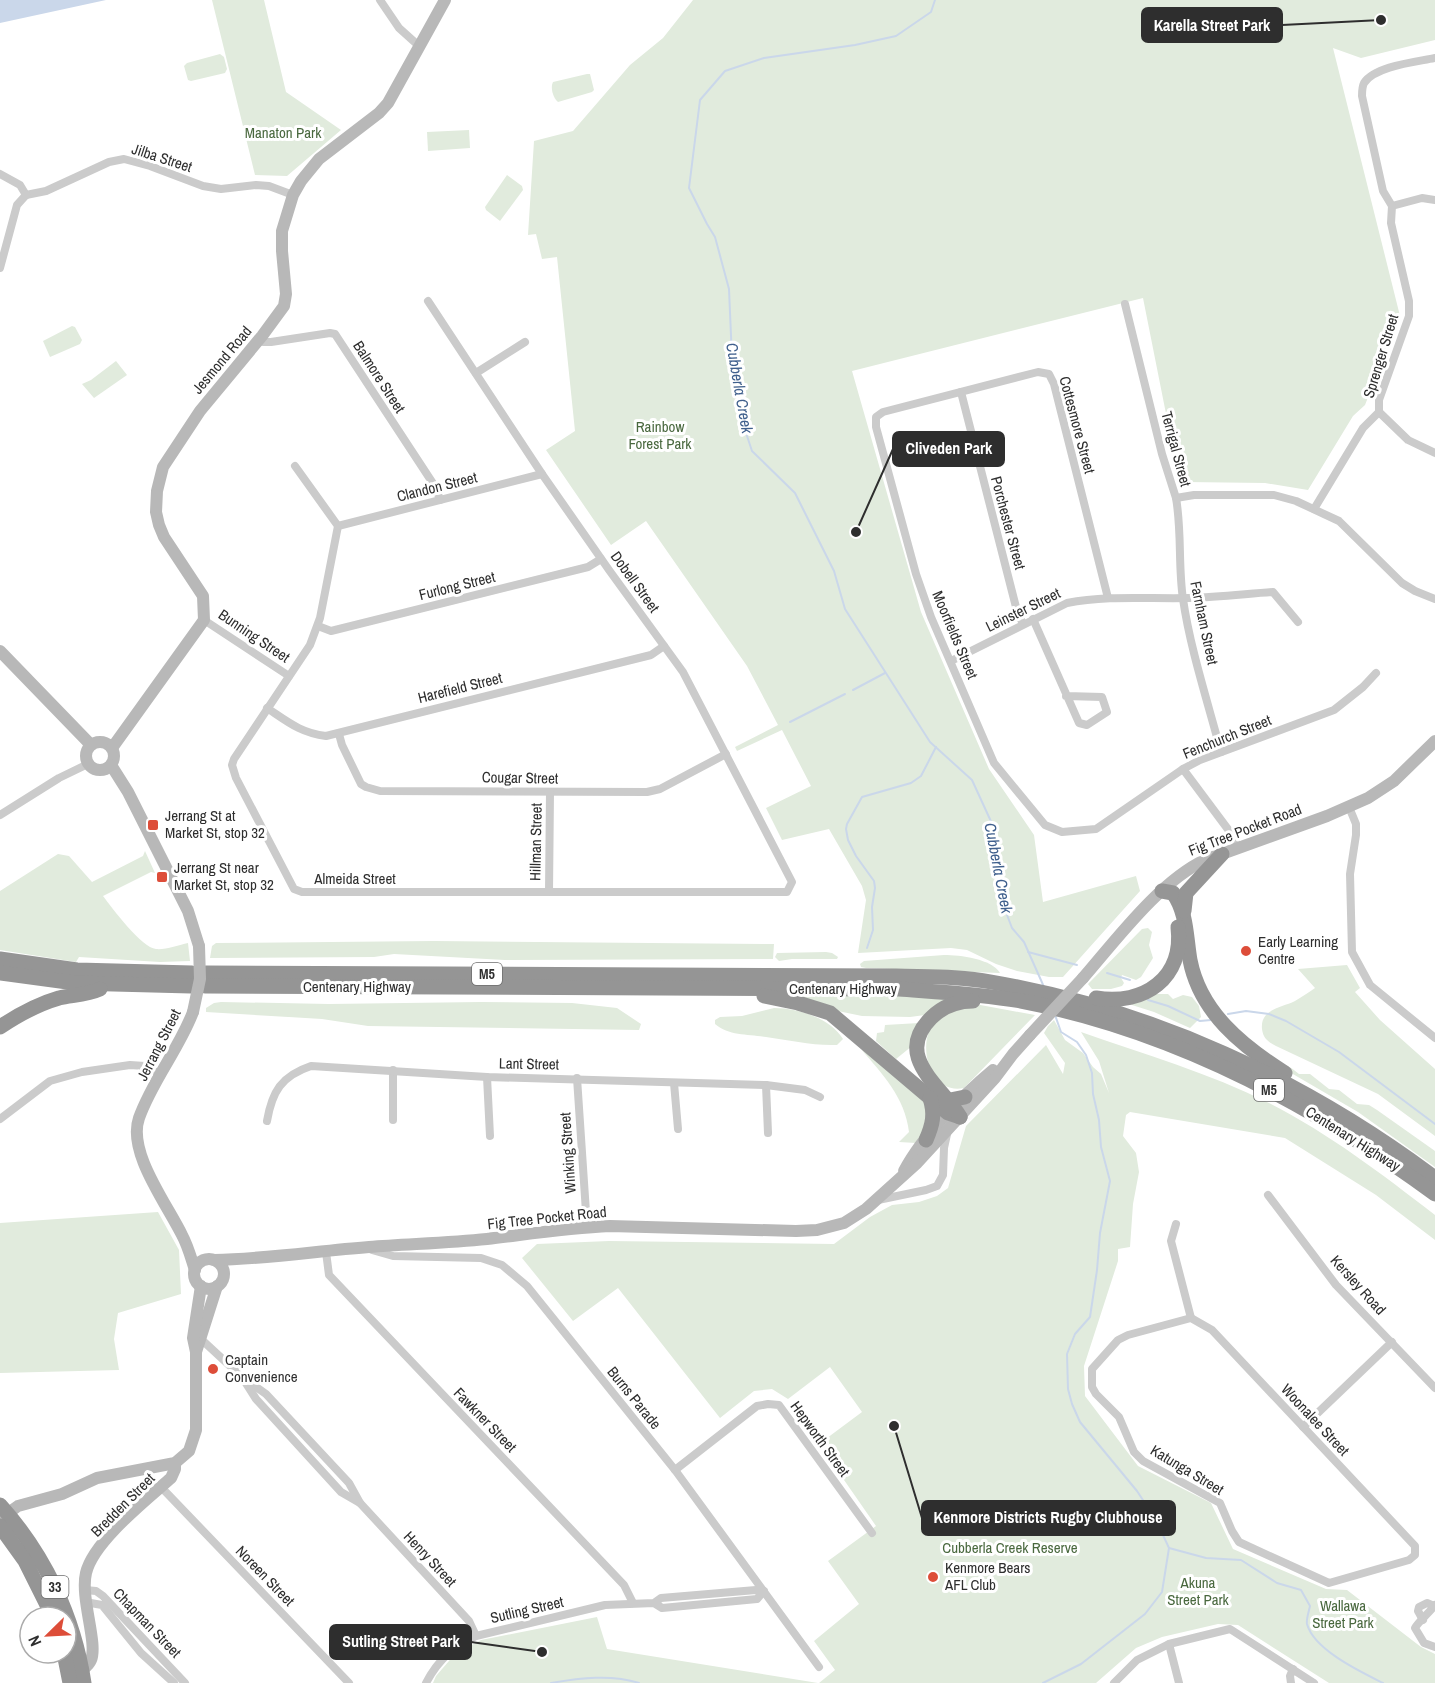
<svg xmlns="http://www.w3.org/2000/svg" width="1435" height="1683" font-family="'Archivo Narrow',sans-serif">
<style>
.green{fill:#e1ebdd}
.water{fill:#cad7ea}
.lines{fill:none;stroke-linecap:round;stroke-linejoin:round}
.stream{stroke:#cad7ea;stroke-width:2}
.street{stroke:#cbcbcb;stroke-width:8}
.secondary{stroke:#b8b8b8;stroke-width:12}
.highway{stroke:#959595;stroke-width:15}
.secondary-bridge{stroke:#b8b8b8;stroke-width:12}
.poi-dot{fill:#dd4d39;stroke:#fff;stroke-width:2}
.labels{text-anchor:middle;stroke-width:6;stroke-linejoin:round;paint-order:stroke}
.shield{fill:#fff;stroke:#6d6d6d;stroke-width:1.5}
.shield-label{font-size:14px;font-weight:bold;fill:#2e2e2e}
.park-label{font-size:15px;fill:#49683e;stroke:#fff}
.street-label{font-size:15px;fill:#2e2e2e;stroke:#fff}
.poi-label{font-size:15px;fill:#2e2e2e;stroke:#fff;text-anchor:start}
.water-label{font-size:16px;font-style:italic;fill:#40608d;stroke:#fff}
.leader{fill:none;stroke:#2e2e2e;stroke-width:2}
.callout-dot{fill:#2e2e2e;stroke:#fff;stroke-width:2}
.callout{fill:#2e2e2e;stroke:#2e2e2e;stroke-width:2}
.callout-label{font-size:16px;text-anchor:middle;font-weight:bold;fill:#fff}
</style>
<rect width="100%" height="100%" fill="#fff"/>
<g class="green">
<polygon points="212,0 264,0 286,92 341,130 287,176 255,175"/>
<polygon points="693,0 1435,0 1435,40 1361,58 1333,48 1400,316 1365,405 1353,416 1308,490 1265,483 1186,482 1175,459 1143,298 852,371 921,612 989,769 1034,835 1043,902 1136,876 1140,891 1063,977 1049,977 1017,971 996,964 967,950 951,948 858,953 866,900 862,886 829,829 782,840 766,808 811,786 782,730 737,751 735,747 778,725 747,666 646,521 611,545 546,450 575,431 557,257 542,259 536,234 528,235 534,141 573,131 630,65 663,38"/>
<polygon points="220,54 224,57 227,69 225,73 191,81 188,80 184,66 187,63"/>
<path d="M587,74H590L594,90L592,92L558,102C553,98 550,87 553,82Z"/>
<polygon points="469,130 470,148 428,151 427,132"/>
<polygon points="507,175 522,186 523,190 500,221 486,210 485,207"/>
<polygon points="72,326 75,327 82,340 80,344 50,357 43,341"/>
<polygon points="116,361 127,375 94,398 82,384 91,380"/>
<path d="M145,851L155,873L151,872L103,896C112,908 142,948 156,949C165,950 179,945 188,943L190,961L160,962L79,957L76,962L0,950V891L58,854L69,856L92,882L143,856Z"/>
<polygon points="1148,928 1152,932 1149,945 1153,958 1141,977 1136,980 1122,975 1121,978 1124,983 1122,986 1111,989 1092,989 1088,984 1142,929"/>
<polygon points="434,941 774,944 773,959 505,960 394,954 374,957 210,958 212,946 216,943"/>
<polygon points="826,952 832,953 838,957 837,959 792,959 779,961 775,957 777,953"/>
<path d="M944,955C960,955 992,959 1000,973L866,968L861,967L860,964L864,961Z"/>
<path d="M1347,965L1360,988L1355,992L1380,1020L1435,1069V1136L1378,1094L1276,1046C1268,1042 1263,1038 1262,1029C1260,1009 1281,1008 1295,1001C1302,997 1309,992 1315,988L1298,969Z"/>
<polygon points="902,994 952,998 925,1015 910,1017 862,1016 833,1010 799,999 799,995"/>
<polygon points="1154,994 1168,994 1173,999 1183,995 1192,997 1199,1006 1201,1017 1190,1028 1154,1012 1132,1005 1132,1003"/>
<polygon points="221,1002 329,1004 481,1002 572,1003 617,1008 641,1024 639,1030 368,1026 322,1019 206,1012 206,1008 214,1003"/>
<path d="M975,1004L1035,1015L964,1088C929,1096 913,1039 939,1016C947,1010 965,1007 975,1004Z"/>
<path d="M774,1008C798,1008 830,1018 843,1039L837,1045C813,1046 789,1040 766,1037C748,1034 729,1036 715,1024V1020L720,1017L742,1016Z"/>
<path d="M1054,1020L1065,1040L1083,1053L1093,1067L1101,1074L1109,1093L1099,1061L1081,1032C1144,1054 1209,1073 1269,1103C1328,1133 1382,1174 1435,1215V1240L1376,1195L1285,1138L1130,1112L1126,1115L1123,1136L1136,1153L1139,1172L1133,1204L1130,1247L1118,1249V1261L1084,1366L1085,1396L1138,1466L1211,1503L1233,1549L1326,1589L1347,1590L1421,1647L1435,1654V1683H1329L1238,1625L1218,1624L1162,1637L1136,1648L1096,1683H819L835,1670L814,1641L859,1604L828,1561L876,1526L819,1444L862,1412L830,1367L788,1399L772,1389L754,1391L720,1418L618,1288L573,1321L522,1258L537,1244L609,1241L834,1244L870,1217L892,1205L919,1202L937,1196L948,1188L966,1126L1046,1045L1063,1074L1065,1063L1044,1033L1048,1026Z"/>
<polygon points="919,1023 912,1046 896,1059 876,1041 877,1033 884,1032 885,1025"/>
<path d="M861,1049L922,1096L931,1121L916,1143L899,1142L909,1132C905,1097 882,1074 861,1049Z"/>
<path d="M1274,1063C1286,1063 1290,1067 1299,1074H1310L1329,1089L1339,1090L1357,1104L1369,1105L1377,1110L1435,1151V1167L1358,1112Z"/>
<polygon points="158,1212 179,1250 181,1294 118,1313 114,1339 119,1370 0,1373 0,1223"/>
<polygon points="597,1617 607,1649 818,1683 433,1683 436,1676 455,1654 481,1640"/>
</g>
<polygon class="water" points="0,0 106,0 0,23"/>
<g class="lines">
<g class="stream">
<polyline points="935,0 931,12 896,36 855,45 764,58 725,71 700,100 689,188 707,224 715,237 729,289 732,359 746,433 752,451 795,493 834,571 845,609 930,742 972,780 994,828 1004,907 1012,928 1024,942 1044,987"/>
<polyline points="853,690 885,673"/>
<polyline points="790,722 845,694"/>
<polyline points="867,948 873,930 872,907 875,888 874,881 856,856 848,840 846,829 847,824 862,797 911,783 921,776 936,747"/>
<polyline points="1028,952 1077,965"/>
<polyline points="1107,973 1130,980"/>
<polyline points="1148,1000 1168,1006 1200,1021 1211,1020"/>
<polyline points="1228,1014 1246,1011 1269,1014 1286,1021 1339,1052 1435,1124"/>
<path d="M1169,1548L1206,1558L1241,1560L1277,1583L1301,1590L1310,1606C1309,1611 1306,1619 1307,1624C1314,1650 1361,1672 1383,1683"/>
<path d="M551,1683C580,1678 611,1674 639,1683"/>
<polyline points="1043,1683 1081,1664 1145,1614 1162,1592 1169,1548 1156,1520 1137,1491 1080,1422 1072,1404 1068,1389 1067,1354 1075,1334 1090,1317 1097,1270 1100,1233 1110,1181 1101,1147 1099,1120 1093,1094 1092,1073 1086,1055 1077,1042 1061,1032 1055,1015"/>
</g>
<g class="street">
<polyline points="380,0 399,28 419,46"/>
<polyline points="0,174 20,185 26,195"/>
<polyline points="26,195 46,191 109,162 124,159 150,166 203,186 221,189 256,185 269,186 293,195"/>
<polyline points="1392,206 1422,198 1435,200"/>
<polyline points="0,268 17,205 26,195"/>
<polyline points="1125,304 1162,454 1176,498 1194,495 1274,495 1296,501 1339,521 1402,583 1415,591 1435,599"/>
<polyline points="259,339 263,342 271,342 330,333 335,334 436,488 440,500"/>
<polyline points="476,373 525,342"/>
<polyline points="961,392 1017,611 1023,624"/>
<polyline points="1379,412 1408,440 1435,453"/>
<polyline points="295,466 338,526 320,618 310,645 234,759 232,765 236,778 294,889 302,892 787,892 792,882 683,672 609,570 542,474 428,301"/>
<path d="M1176,498C1182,532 1178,566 1183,599C1190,648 1208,703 1221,752"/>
<path d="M1314,509L1363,428L1379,412V400L1409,316V301L1391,223L1392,206L1383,191L1362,96C1362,92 1362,87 1364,83C1375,66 1416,62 1435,58"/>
<polyline points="338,526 542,474"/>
<polyline points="1108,598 1054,384 1049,374 1038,372 883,412 876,417 876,427 916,574 931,617 994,763 1045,825 1062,832 1096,829 1183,769 1200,760 1334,710 1363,687 1376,673"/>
<polyline points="1033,619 1079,723 1087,725 1107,712 1102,697 1066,696"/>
<polyline points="204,620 289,676"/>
<polyline points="318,626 331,631 588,567 601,559"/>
<path d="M951,661L1067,603C1107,595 1148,599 1189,598C1217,597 1245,594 1273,592L1298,622"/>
<path d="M267,708C288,722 301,733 326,736L651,655L664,646"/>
<polyline points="339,734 342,745 361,784 366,787 380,791 647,792 660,789 726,754"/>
<polyline points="1183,769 1233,836 1238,847"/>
<polyline points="1349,807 1356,824 1356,835 1350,874 1352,952 1370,985 1435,1038"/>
<polyline points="0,815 59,778 88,764"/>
<polyline points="549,892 550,792"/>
<polyline points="393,1070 393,1120"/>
<polyline points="487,1077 490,1136"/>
<polyline points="577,1078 587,1227"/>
<polyline points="674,1083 678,1129"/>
<polyline points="766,1085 768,1133"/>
<polyline points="0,1119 50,1081 82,1072 130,1065 145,1066 161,1075"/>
<path d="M267,1121C272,1092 281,1076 311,1066L487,1077L766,1085L805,1090L820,1097"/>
<polyline points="1268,1195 1336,1285 1435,1388"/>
<polyline points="878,1200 926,1190 937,1186 943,1175 944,1148 948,1130"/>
<polyline points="1176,1224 1171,1241 1191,1318"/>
<polyline points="372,1250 393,1256 481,1258 502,1265 527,1286 675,1470 819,1667"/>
<polyline points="326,1252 329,1275 624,1585 633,1603"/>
<polygon points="1191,1318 1212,1330 1415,1546 1415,1555 1409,1560 1329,1583 1239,1542 1232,1531 1220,1503 1143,1461 1134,1452 1119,1417 1096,1394 1092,1387 1092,1369 1118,1340 1128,1335"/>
<polyline points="197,1339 202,1340 242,1377 266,1394 349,1483 360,1503 469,1621 476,1636"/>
<polyline points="244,1380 256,1399 341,1492 360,1503"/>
<polyline points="1303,1427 1392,1342"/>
<polyline points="675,1470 757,1406 768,1404 779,1405 872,1533"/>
<polyline points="161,1487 349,1683"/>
<polyline points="85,1590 96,1591 103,1596 185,1683"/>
<polyline points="85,1602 102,1605 141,1653 174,1683"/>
<path d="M1435,1605C1430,1612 1418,1622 1415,1628L1424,1643L1435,1647"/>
<polyline points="1423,1620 1418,1611 1419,1607 1427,1603 1434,1606"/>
<polyline points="1169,1644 1179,1683"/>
<path d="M426,1683C437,1662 454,1645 476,1636L605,1605L654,1603L661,1598L756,1590L764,1591L757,1599L662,1608L654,1603"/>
<polyline points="1114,1683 1137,1660 1169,1644 1230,1629 1314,1683"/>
<polyline points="1291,1683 1290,1676 1293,1669"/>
</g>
<g class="secondary">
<polyline points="0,651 91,745"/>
<circle cx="100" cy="756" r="14"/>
<polyline points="112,748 204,620 203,596 164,537 159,525 156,512 157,491 163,467 200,411 262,336 284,306 286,294 282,251 282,231 293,195 301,181 319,159 379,113 388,103 445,0"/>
<polyline points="111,765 128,792 188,911 199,946"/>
<path d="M1083,978C1116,940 1160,881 1205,860L1327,816L1368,798L1394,781L1435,741"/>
<path d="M193,1012C179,1049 152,1081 139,1118C127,1152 167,1204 182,1235C188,1246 191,1258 195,1270"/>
<path d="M904,1171C923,1135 962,1096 993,1070"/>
<circle cx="209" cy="1274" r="15"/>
<path d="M214,1260C266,1259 317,1251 369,1247C408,1244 448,1243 487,1239C529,1234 567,1228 610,1226L796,1231L817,1230L844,1223L866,1209L917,1163L995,1078L1013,1054L1030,1035"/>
<polyline points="196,1352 217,1286"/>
<polyline points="0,1519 18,1506 62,1494 97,1478 175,1463 189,1451 196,1430 196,1352 193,1338 201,1286"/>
<path d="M82,1670C86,1667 89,1665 91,1660C98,1643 80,1598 86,1573C93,1542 146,1500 171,1478L175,1469V1463"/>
</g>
<g class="highway">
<path d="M1162,891L1173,893C1187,912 1186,937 1190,960C1200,1012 1242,1046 1285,1073"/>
<polyline points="1184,911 1186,893 1222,854"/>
<polyline points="0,959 77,970 192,973"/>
<polyline points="0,973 75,983 191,986"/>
<path d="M206,973L896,976C928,977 960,976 991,982C1153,1010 1304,1080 1435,1178"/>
<path d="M205,986L899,989C940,992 981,994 1021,1001C1172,1030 1312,1104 1435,1194"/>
<polyline points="764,996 798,1003 830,1013 948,1113 960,1117"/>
<path d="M1096,998C1144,1006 1184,978 1178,927"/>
<path d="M0,1027C18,1015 38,1004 59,998C73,995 87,995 100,989"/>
<polyline points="950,1100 965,1097"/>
<path d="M960,1117C943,1087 892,1057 931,1018C943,1006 956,1001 973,1001"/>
<path d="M926,1140C933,1124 935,1114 930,1098"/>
<path d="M0,1505C45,1555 74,1617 84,1683"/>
<polyline points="0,1526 25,1561 53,1617"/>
<polyline points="64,1653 70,1683"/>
</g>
<g class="secondary-bridge">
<polyline points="193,1012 200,979 199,946"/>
<polyline points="1030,1035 1083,978"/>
</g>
</g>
<g class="poi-dot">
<rect x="147" y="819" width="12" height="12" rx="3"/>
<rect x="156" y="871" width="12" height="12" rx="3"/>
<circle cx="1246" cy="951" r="6"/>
<circle cx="213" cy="1369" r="6"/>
<circle cx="933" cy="1577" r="6"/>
</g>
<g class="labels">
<g class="shield">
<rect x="472" y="963" width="30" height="22" rx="4.5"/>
<rect x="1254" y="1079" width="30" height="22" rx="4.5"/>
<rect x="41.5" y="1576" width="27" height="22" rx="4.5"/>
</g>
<g class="shield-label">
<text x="487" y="979">M5</text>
<text x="1269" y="1095">M5</text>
<text x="55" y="1592">33</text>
</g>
<g class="park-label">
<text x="283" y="138">Manaton Park</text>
<text x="660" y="432">Rainbow<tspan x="660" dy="17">Forest Park</tspan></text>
<text x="1010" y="1553">Cubberla Creek Reserve</text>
<text x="1198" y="1588">Akuna<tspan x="1198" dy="17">Street Park</tspan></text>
<text x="1343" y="1611">Wallawa<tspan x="1343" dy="17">Street Park</tspan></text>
</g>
<g class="street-label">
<text transform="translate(162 158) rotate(18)" y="5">Jilba Street</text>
<text transform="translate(1381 356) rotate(-73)" y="5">Sprenger Street</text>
<text transform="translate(222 360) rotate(-50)" y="5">Jesmond Road</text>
<text transform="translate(379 377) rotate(57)" y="5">Balmore Street</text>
<text transform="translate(1077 425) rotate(75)" y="5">Cottesmore Street</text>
<text transform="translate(1176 449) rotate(75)" y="5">Terrigal Street</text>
<text transform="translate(437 487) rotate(-14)" y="5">Clandon Street</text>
<text transform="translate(1008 523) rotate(75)" y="5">Porchester Street</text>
<text transform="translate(635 582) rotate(54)" y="5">Dobell Street</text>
<text transform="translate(457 586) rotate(-14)" y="5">Furlong Street</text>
<text transform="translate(1023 610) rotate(-26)" y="5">Leinster Street</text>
<text transform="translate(1204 623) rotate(78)" y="5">Farnham Street</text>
<text transform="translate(955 635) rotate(67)" y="5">Moorfields Street</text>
<text transform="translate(254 636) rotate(34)" y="5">Bunning Street</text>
<text transform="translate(460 688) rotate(-14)" y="5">Harefield Street</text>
<text transform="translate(1227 737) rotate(-22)" y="5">Fenchurch Street</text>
<text transform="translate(520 778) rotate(1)" y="5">Cougar Street</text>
<text transform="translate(1245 830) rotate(-21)" y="5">Fig Tree Pocket Road</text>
<text transform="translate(536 842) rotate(-89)" y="5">Hillman Street</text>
<text x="355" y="884">Almeida Street</text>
<text x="357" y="992">Centenary Highway</text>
<text x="843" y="994">Centenary Highway</text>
<text transform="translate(159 1045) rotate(-63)" y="5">Jerrang Street</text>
<text transform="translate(529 1064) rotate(1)" y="5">Lant Street</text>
<text transform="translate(1353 1139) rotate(32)" y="5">Centenary Highway</text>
<text transform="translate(568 1153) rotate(-94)" y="5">Winking Street</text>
<text transform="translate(547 1218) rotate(-6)" y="5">Fig Tree Pocket Road</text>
<text transform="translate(1358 1285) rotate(48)" y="5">Kersley Road</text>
<text transform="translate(634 1398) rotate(51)" y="5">Burns Parade</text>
<text transform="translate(485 1420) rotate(46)" y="5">Fawkner Street</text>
<text transform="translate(1315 1420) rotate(47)" y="5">Woonalee Street</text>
<text transform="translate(820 1439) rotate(54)" y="5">Hepworth Street</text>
<text transform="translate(1187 1470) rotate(31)" y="5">Katunga Street</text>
<text transform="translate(123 1505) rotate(-45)" y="5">Bredden Street</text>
<text transform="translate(430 1559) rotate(47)" y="5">Henry Street</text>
<text transform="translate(265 1576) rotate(46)" y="5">Noreen Street</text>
<text transform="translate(527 1610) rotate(-13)" y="5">Sutling Street</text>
<text transform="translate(147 1623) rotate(46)" y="5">Chapman Street</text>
</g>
<g class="poi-label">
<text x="165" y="821">Jerrang St at<tspan x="165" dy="17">Market St, stop 32</tspan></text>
<text x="174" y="873">Jerrang St near<tspan x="174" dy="17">Market St, stop 32</tspan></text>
<text x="1258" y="947">Early Learning<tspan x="1258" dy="17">Centre</tspan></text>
<text x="225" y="1365">Captain<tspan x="225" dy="17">Convenience</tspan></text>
<text x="945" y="1573">Kenmore Bears<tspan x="945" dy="17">AFL Club</tspan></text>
</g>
<g class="water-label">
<text transform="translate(740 388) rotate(80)" y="6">Cubberla Creek</text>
<text transform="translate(999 868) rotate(79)" y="6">Cubberla Creek</text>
</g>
</g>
<path class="leader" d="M1381 20L1282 25M856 532L893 449M894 1426L922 1518M542 1652L471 1642"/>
<g class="callout-dot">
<circle cx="1381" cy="20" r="6"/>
<circle cx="856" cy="532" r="6"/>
<circle cx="894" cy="1426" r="6"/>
<circle cx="542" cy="1652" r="6"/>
</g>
<g class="callout">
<rect x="1142" y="8" width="140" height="34" rx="6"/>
<rect x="893" y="432" width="111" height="34" rx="6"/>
<rect x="922" y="1501" width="253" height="34" rx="6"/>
<rect x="330" y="1625" width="141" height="34" rx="6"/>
</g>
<g class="callout-label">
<text x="1212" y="31">Karella Street Park</text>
<text x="949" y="454">Cliveden Park</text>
<text x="1048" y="1523">Kenmore Districts Rugby Clubhouse</text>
<text x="401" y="1647">Sutling Street Park</text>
</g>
<g transform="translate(48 1635) rotate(246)"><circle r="28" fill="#ffffff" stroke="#ababab" stroke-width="1.5"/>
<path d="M0-4.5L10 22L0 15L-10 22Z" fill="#dd4d39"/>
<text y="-9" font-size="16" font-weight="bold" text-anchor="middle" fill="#2e2e2e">N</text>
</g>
</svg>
